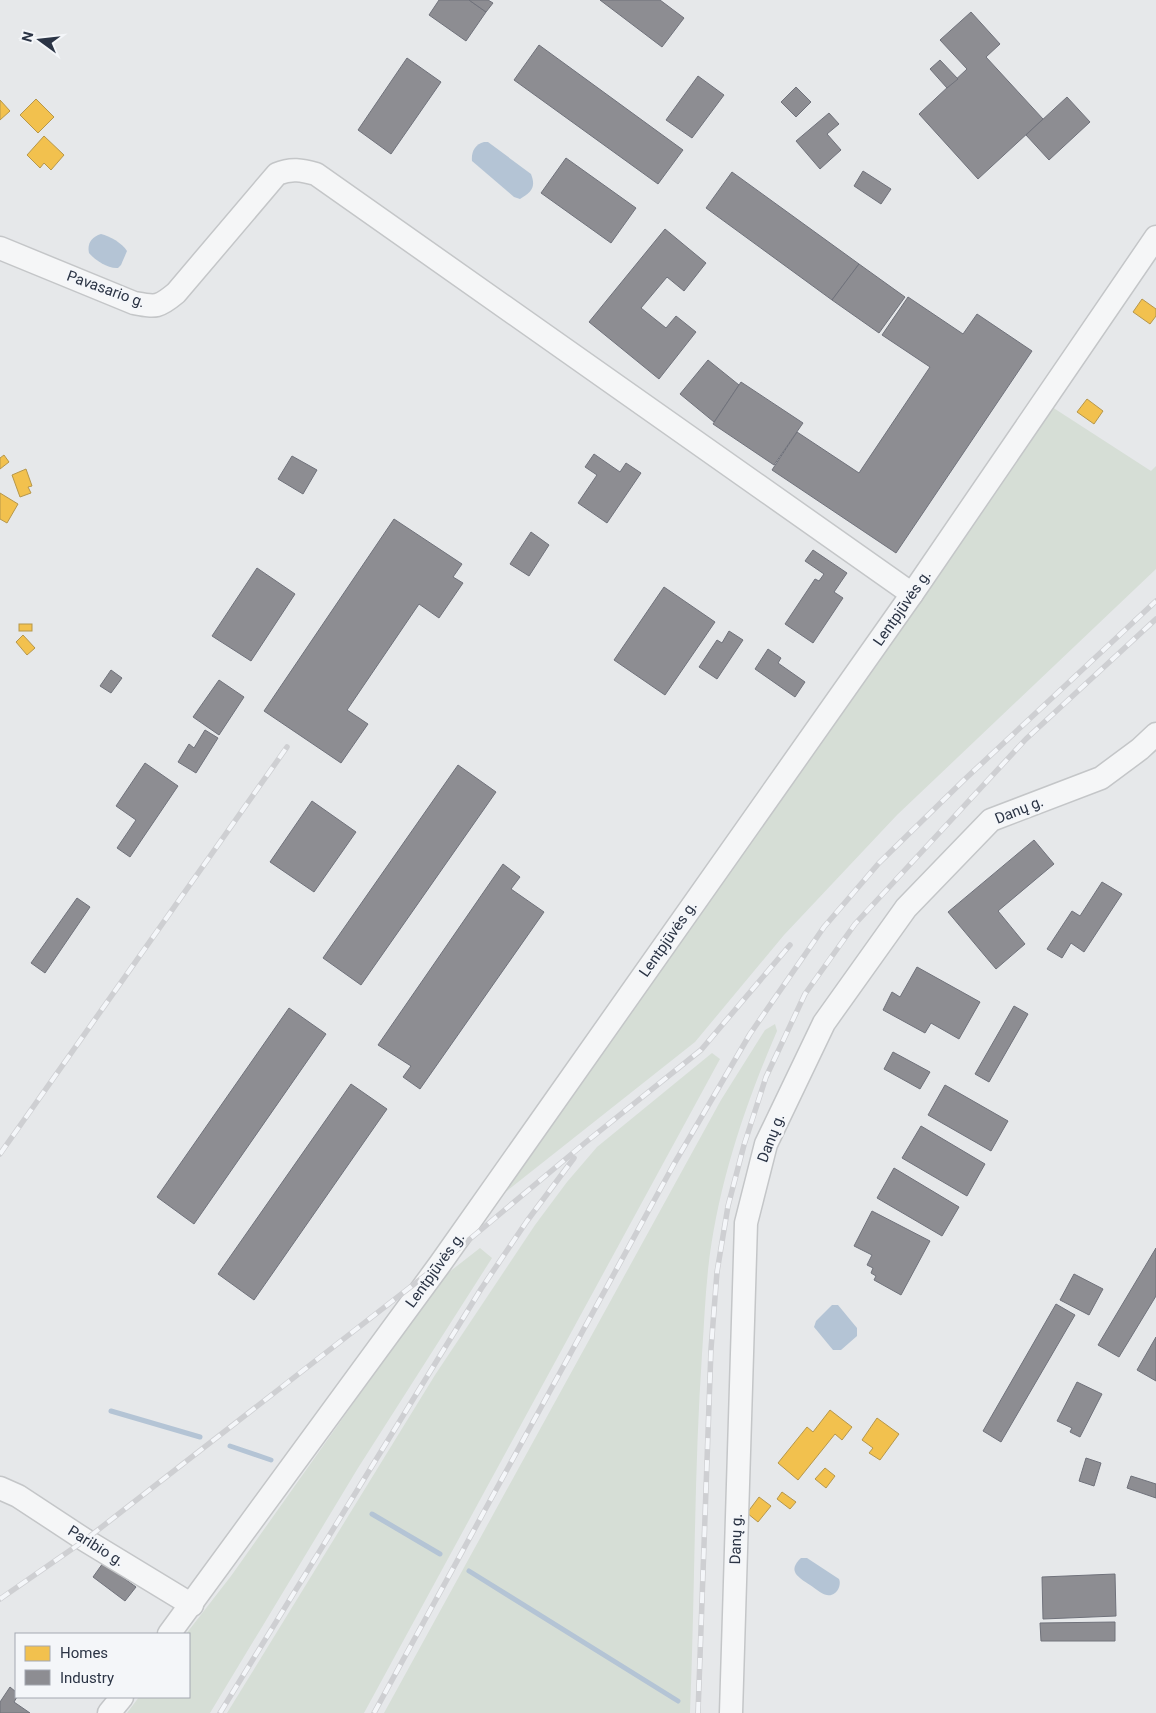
<svg xmlns="http://www.w3.org/2000/svg" width="1156" height="1713" font-family="Roboto,sans-serif">
<style>
.green{fill:#d6ded6}
.water{fill:#b4c4d5}
.homes{fill:#f2c14e;stroke:#b6974b}
.industry{fill:#8d8d92;stroke:#70727b}
.lines{fill:none;stroke-linecap:round;stroke-linejoin:round}
.stream{stroke:#b4c4d5;stroke-width:5}
.minor-casing{stroke:#c4c6c8;stroke-width:25}
.minor{stroke:#f5f6f7;stroke-width:22}
.rail-casing{stroke:#cecfd2;stroke-width:5.5}
.rail{stroke:#f4f6f9;stroke-width:4;stroke-dasharray:11;stroke-linecap:butt}
.labels{text-anchor:middle;stroke-width:5;stroke-linejoin:round;paint-order:stroke}
.street-label{font-size:15px;fill:#2b3445;stroke:#f4f6f9}
</style>
<rect width="100%" height="100%" fill="#e6e8ea"/>
<g class="green">
<polygon points="1052,407 1151,471 1156,466 1156,569 897,815 784,935 695,1042 493,1202"/>
<path d="M775,1024L777,1031C744,1107 717,1188 708,1270C705,1298 704,1326 702,1354C694,1473 695,1593 690,1713H384L721,1100L765,1030Z"/>
<polygon points="712,1053 720,1059 364,1713 227,1713 435,1375 535,1225 567,1182 597,1147"/>
<polygon points="480,1248 492,1258 358,1468 210,1713 127,1713 139,1697 189,1697 189,1634 186,1634 231,1576 420,1309 448,1273"/>
</g>
<g class="water">
<path d="M484,142H488L531,174C536,187 532,192 520,199L514,197L472,161C471,152 475,144 484,142Z"/>
<path d="M101,234C110,236 122,243 127,251L121,265L118,268C108,269 95,260 89,253C87,244 91,237 101,234Z"/>
<polygon points="832,1305 838,1305 857,1328 857,1336 841,1350 833,1350 814,1327 816,1321"/>
<path d="M801,1558H807L839,1579C842,1586 836,1597 827,1595C821,1594 815,1588 810,1585C798,1577 787,1571 801,1558Z"/>
</g>
<g class="homes">
<polygon points="36,99 54,117 38,133 20,115"/>
<polygon points="0,100 10,111 0,120"/>
<polygon points="44,136 64,155 51,170 44,163 40,168 27,155"/>
<polygon points="1142,299 1156,309 1156,316 1150,324 1133,312"/>
<polygon points="1087,399 1103,411 1094,424 1077,412"/>
<polygon points="4,455 9,462 0,469 0,458"/>
<polygon points="26,469 32,486 28,487 31,493 20,497 12,475"/>
<polygon points="0,493 18,504 7,523 0,519"/>
<rect x="19" y="624" width="13" height="7"/>
<polygon points="23,635 35,648 27,655 16,642"/>
<polygon points="830,1410 852,1427 842,1440 835,1434 798,1480 778,1463 807,1427 813,1432"/>
<polygon points="877,1418 899,1434 880,1460 869,1453 873,1448 862,1440"/>
<polygon points="825,1468 835,1476 826,1488 815,1479"/>
<polygon points="782,1492 796,1502 790,1509 777,1499"/>
<polygon points="759,1497 771,1506 758,1522 747,1513"/>
</g>
<g class="industry">
<polygon points="439,0 469,0 486,12 466,41 429,15"/>
<polygon points="469,0 488,0 493,3 486,12"/>
<polygon points="600,0 660,0 684,18 662,47"/>
<polygon points="971,12 1000,44 986,57 1043,119 978,179 919,114 967,69 940,40"/>
<polygon points="539,45 683,150 658,184 514,80"/>
<polygon points="407,58 441,82 391,154 358,130"/>
<polygon points="940,60 958,79 947,88 930,69"/>
<polygon points="698,76 724,95 692,138 666,120"/>
<polygon points="796,87 811,102 796,117 781,102"/>
<polygon points="1067,97 1090,122 1049,160 1026,135"/>
<polygon points="829,113 839,124 827,134 841,150 820,169 796,141"/>
<polygon points="566,158 636,208 611,243 541,193"/>
<polygon points="863,171 891,189 881,204 854,186"/>
<polygon points="732,172 859,264 832,300 706,208"/>
<polygon points="665,229 706,263 684,291 667,277 641,308 666,328 676,316 696,332 659,379 589,322"/>
<polygon points="859,264 905,297 879,333 832,300"/>
<polygon points="908,297 963,334 977,314 1032,351 896,553 772,470 797,432 859,473 930,367 882,335"/>
<polygon points="708,360 739,385 714,422 680,394"/>
<polygon points="741,382 803,423 774,465 713,424"/>
<polygon points="594,454 620,472 626,463 641,473 607,523 578,503 597,475 585,467"/>
<polygon points="292,456 317,470 303,494 278,479"/>
<polygon points="394,519 462,564 453,577 463,583 439,618 419,604 347,710 368,724 341,763 264,711"/>
<polygon points="531,532 549,545 529,576 510,564"/>
<polygon points="813,550 847,573 834,592 843,598 813,643 785,624 815,579 819,581 824,574 805,561"/>
<polygon points="257,568 295,594 251,661 212,636"/>
<polygon points="664,587 715,622 665,695 614,660"/>
<polygon points="729,631 743,640 717,679 699,667 717,640 722,643"/>
<polygon points="768,649 781,658 778,663 805,682 795,697 755,669"/>
<polygon points="111,670 122,678 111,693 100,686"/>
<polygon points="219,680 244,697 219,735 193,717"/>
<polygon points="205,730 218,738 196,773 178,762 189,744 194,748"/>
<polygon points="145,763 178,786 130,857 117,848 136,820 116,806"/>
<polygon points="458,765 496,792 361,985 323,958"/>
<polygon points="312,801 356,832 314,892 270,862"/>
<polygon points="1034,840 1054,864 998,911 1025,944 996,969 948,912"/>
<polygon points="503,864 520,877 511,889 544,912 420,1089 403,1077 411,1066 378,1045"/>
<polygon points="1102,882 1122,894 1084,952 1071,943 1062,958 1047,949 1072,911 1080,916"/>
<polygon points="77,898 90,907 45,973 31,963"/>
<polygon points="917,967 980,1002 959,1039 931,1023 925,1033 883,1010 892,992 900,997"/>
<polygon points="1014,1006 1028,1014 989,1082 975,1074"/>
<polygon points="289,1008 326,1034 194,1224 157,1197"/>
<polygon points="893,1052 930,1072 920,1089 884,1069"/>
<polygon points="351,1084 387,1109 254,1300 218,1274"/>
<polygon points="945,1085 1008,1121 991,1151 928,1115"/>
<polygon points="921,1126 985,1164 967,1196 902,1158"/>
<polygon points="894,1168 959,1207 942,1236 877,1198"/>
<polygon points="872,1211 930,1241 901,1295 874,1280 876,1276 871,1273 873,1268 867,1265 872,1255 854,1246"/>
<polygon points="1156,1248 1156,1296 1119,1357 1098,1345"/>
<polygon points="1074,1274 1103,1289 1089,1315 1060,1300"/>
<polygon points="1056,1304 1075,1315 1001,1442 983,1431"/>
<polygon points="1156,1337 1156,1381 1137,1370"/>
<polygon points="1077,1382 1102,1394 1080,1437 1070,1432 1072,1428 1057,1421"/>
<polygon points="1086,1458 1101,1463 1094,1486 1079,1481"/>
<polygon points="1131,1476 1156,1484 1156,1498 1127,1488"/>
<polygon points="103,1563 136,1587 125,1601 93,1577"/>
<polygon points="1115,1574 1116,1616 1043,1619 1042,1577"/>
<polygon points="1115,1622 1115,1641 1041,1641 1040,1623"/>
<polygon points="10,1687 16,1692 17,1697 14,1702 30,1713 0,1713 0,1702"/>
</g>
<g class="lines">
<g class="stream">
<polyline points="111,1411 200,1437"/>
<polyline points="230,1446 271,1460"/>
<polyline points="372,1514 440,1554"/>
<polyline points="469,1571 678,1701"/>
</g>
<defs>
<g id="minor">
<path d="M0,248L134,303C156,307 158,308 176,293L277,174C291,168 302,170 316,174L912,594"/>
<polyline points="0,1488 18,1496 85,1540 192,1605"/>
<polyline points="169,1634 440,1264 912,594 1156,237"/>
<polyline points="109,1713 122,1697"/>
<polyline points="731,1713 746,1223 766,1144 824,1023 906,908 991,820 1101,778 1140,749 1156,734"/>
</g>
</defs>
<use href="#minor" class="minor-casing"/>
<use href="#minor" class="minor"/>
<defs>
<g id="rail">
<polyline points="0,1154 287,747"/>
<polyline points="0,1599 85,1540 440,1264 586,1142 701,1050 790,945"/>
<polyline points="220,1713 481,1289 527,1221 574,1158"/>
<polyline points="374,1713 674,1164 750,1034 824,927 879,863 964,780 1156,601"/>
<polyline points="698,1713 711,1349 717,1272 728,1206 744,1145 766,1077 805,994 855,924 1026,739 1156,619"/>
</g>
</defs>
<use href="#rail" class="rail-casing"/>
<use href="#rail" class="rail"/>
</g>
<g class="labels">
<g class="street-label">
<text transform="translate(106 289) rotate(20)" y="5">Pavasario g.</text>
<text transform="translate(902 608) rotate(-55)" y="5">Lentpjūvės g.</text>
<text transform="translate(1019 810) rotate(-22)" y="5">Danų g.</text>
<text transform="translate(668 939) rotate(-55)" y="5">Lentpjūvės g.</text>
<text transform="translate(771 1138) rotate(-69)" y="5">Danų g.</text>
<text transform="translate(435 1270) rotate(-54)" y="5">Lentpjūvės g.</text>
<text transform="translate(736 1539) rotate(-88)" y="5">Danų g.</text>
<text transform="translate(96 1546) rotate(32)" y="5">Paribio g.</text>
</g>
</g>
<rect x="15" y="1633" width="175" height="65" fill="#f4f6f9" stroke="#a4a8b1"/>
<rect x="25" y="1646" width="25" height="15" fill="#f2c14e" stroke="#a4a8b1"/>
<text x="60" y="1658" font-size="15" fill="#2b3445">Homes</text>
<rect x="25" y="1670" width="25" height="15" fill="#8d8d92" stroke="#a4a8b1"/>
<text x="60" y="1683" font-size="15" fill="#2b3445">Industry</text>
<g transform="translate(40 40) rotate(285)" stroke="#f4f6f9" stroke-width="4" paint-order="stroke">
<path d="M0-4L9 19L0 12L-9 19Z" fill="#2b3445"/>
<text y="-8" font-size="14" font-weight="bold" text-anchor="middle" fill="#2b3445">N</text>
</g>
</svg>
